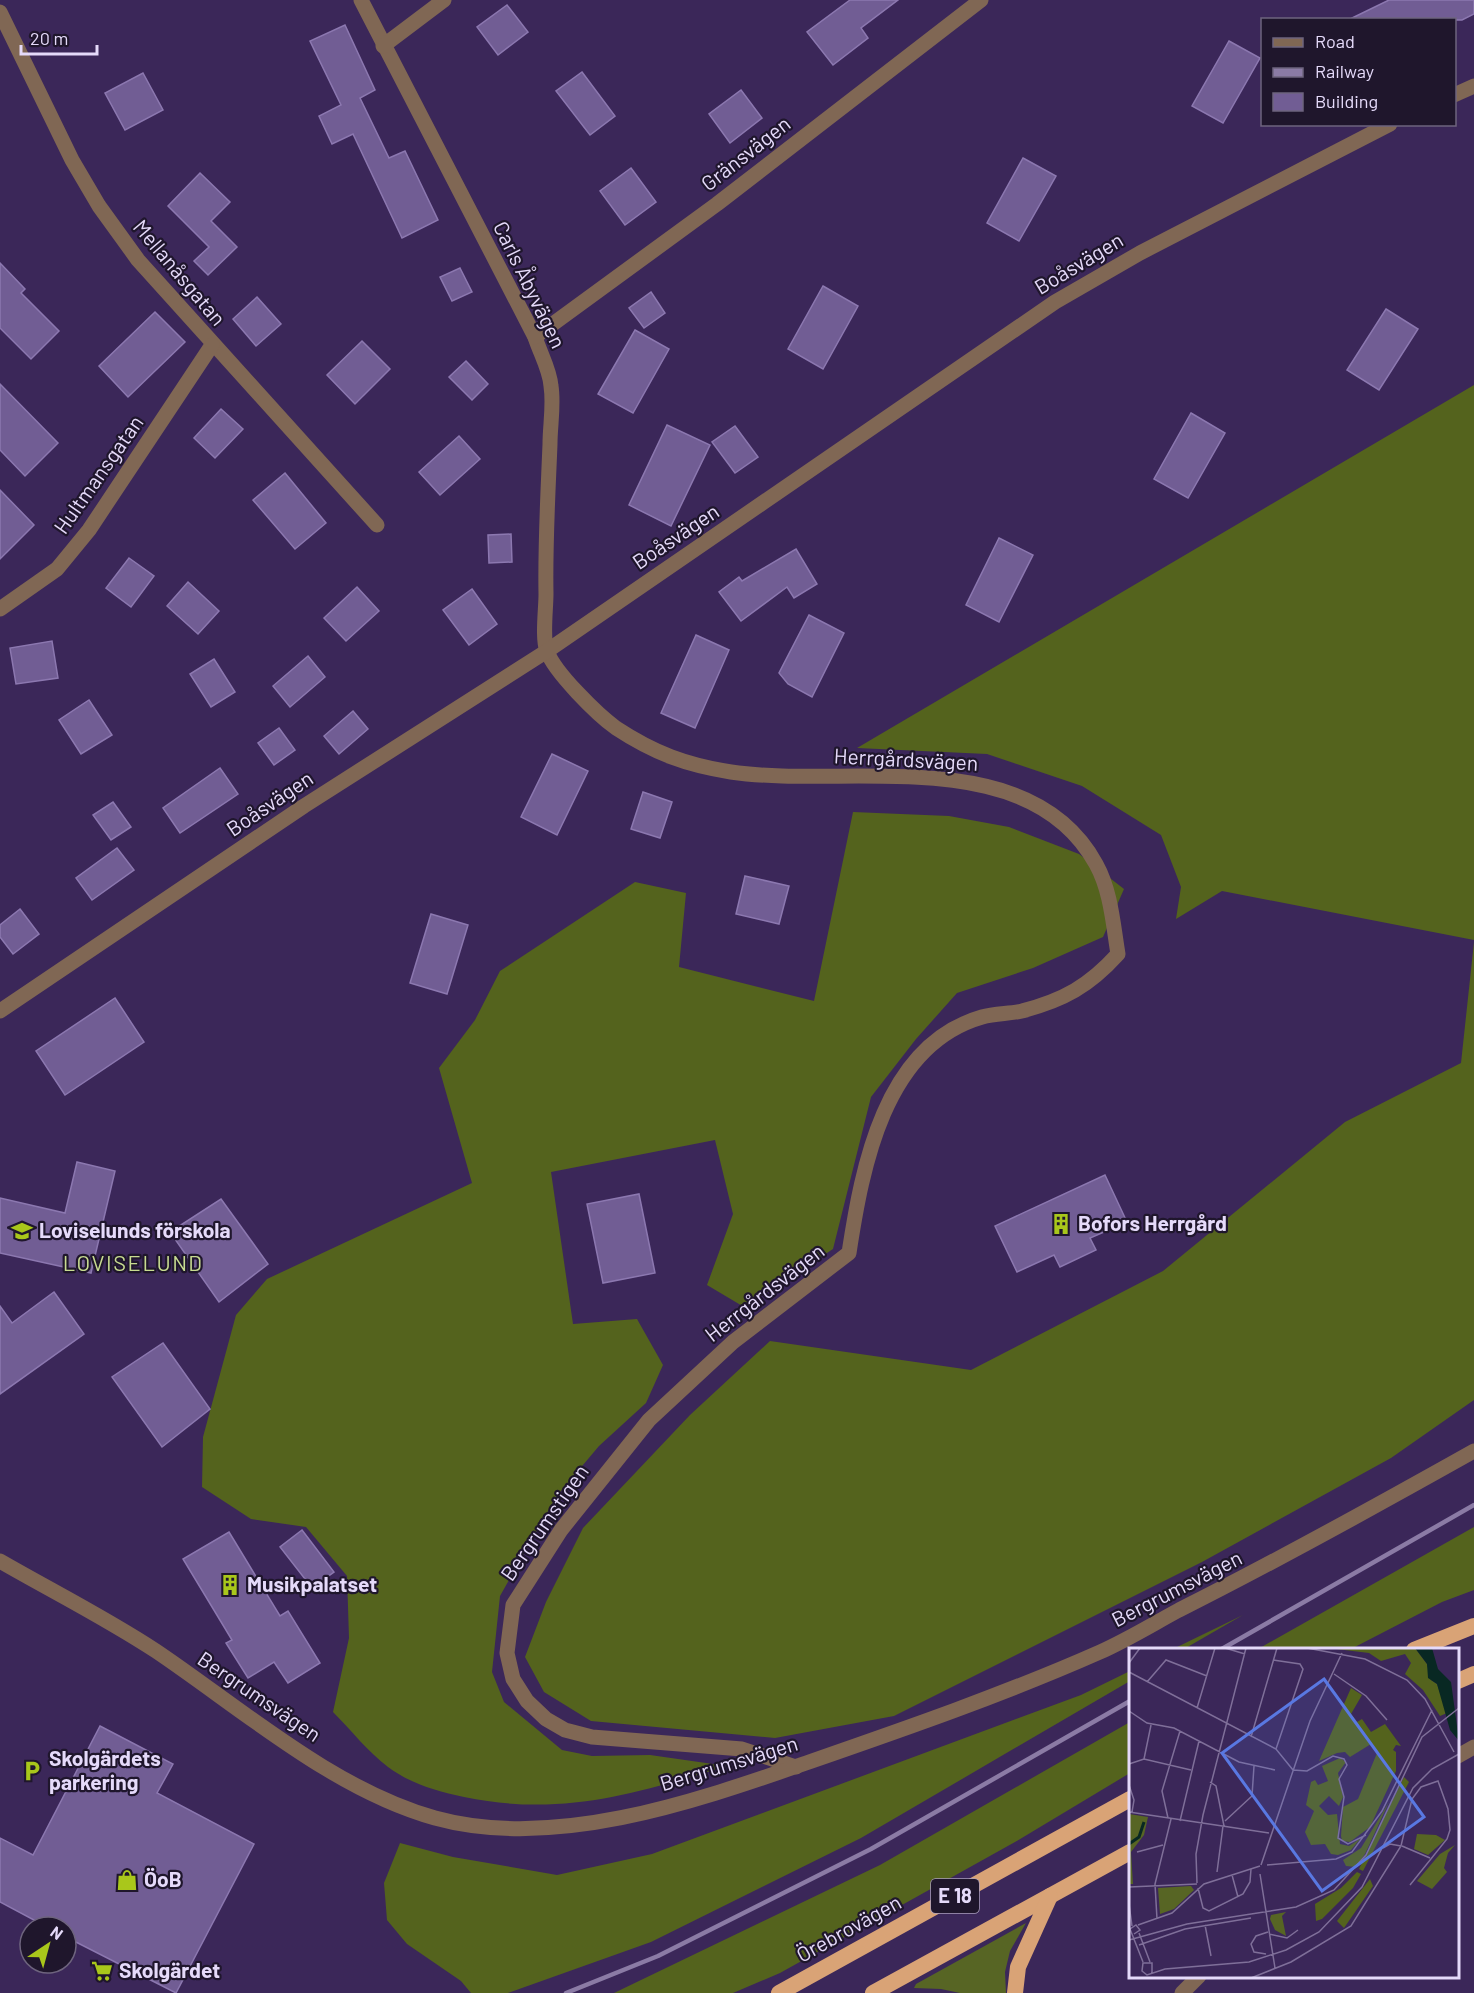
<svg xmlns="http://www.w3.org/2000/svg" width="1474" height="1993" font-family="Barlow,sans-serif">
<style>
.green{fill:#576524}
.forest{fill:#54631d}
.building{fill:#715d94;stroke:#8c78b0;stroke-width:1.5}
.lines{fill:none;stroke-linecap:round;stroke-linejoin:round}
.minor{stroke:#806754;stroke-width:15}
.tertiary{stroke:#806754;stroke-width:15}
.trunk{stroke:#d9a376;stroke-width:16}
.rail{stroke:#8b7ba5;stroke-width:4.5}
.labels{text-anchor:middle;stroke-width:4.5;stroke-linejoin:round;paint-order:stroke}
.shield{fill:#1f162c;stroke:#aa9fbc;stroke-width:1.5}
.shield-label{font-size:20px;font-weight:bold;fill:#e5dafa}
.street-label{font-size:21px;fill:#e5dafa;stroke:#1f162c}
.poi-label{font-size:21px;font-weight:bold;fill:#e5dafa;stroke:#1f162c;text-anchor:start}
.neighbourhood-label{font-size:22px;letter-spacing:1.5px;fill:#c8dc91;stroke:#1f162c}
.inset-river{fill:none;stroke:#082823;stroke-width:3}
.inset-road{fill:none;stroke:#7f6f99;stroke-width:1.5}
.view{fill:#5978e2;fill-opacity:0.15;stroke:#5978e2;stroke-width:3}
.inset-edge{fill:none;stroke:#e5dafa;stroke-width:3}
</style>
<rect width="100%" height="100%" fill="#3b2759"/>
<polygon class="green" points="1026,1923 1010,1951 1005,1972 1006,1993 960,1993 941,1989 914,1988 916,1984"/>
<g class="forest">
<polygon points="1474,385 1474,940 1222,891 1176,919 1181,887 1161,835 1082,786 987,754 857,748"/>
<path d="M853,812L949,816L1009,827L1079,854L1124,889L1103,937L1033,968L957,993L916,1039L871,1097L833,1249L744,1307L707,1285L733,1214L715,1140L551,1172L573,1324L637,1319L663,1365L646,1403L599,1446L556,1497L500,1596L492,1672L504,1702L562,1750L592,1756L650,1755L727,1766C635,1794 561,1817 464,1797C436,1791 411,1784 388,1767C368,1752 351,1730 333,1712L349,1638L347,1576L306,1527L251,1519L202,1487L203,1437L236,1315L267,1279L472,1183L439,1068L475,1020L500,971L635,882L686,893L679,967L814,1001Z"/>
<polygon points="1474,942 1474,1400 1391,1458 1202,1562 894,1716 775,1738 591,1721 544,1692 525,1657 546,1602 583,1528 690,1415 770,1341 971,1370 1163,1271 1345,1122 1461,1063"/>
<polygon points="1474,1527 1474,1590 1442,1602 1351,1649 1258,1649"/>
<polygon points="1243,1615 1184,1649 1173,1649"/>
<polygon points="1130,1671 1130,1681 861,1838 651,1942 508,1993 471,1993 461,1981 407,1944 387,1920 384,1883 400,1843 453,1857 557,1875 652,1854 1081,1695"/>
<polygon points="1130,1722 1130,1773 1015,1842 780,1973 733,1993 614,1993 880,1865"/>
</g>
<g class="building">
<polygon points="850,0 898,0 861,28 868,38 833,65 807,32"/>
<polygon points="1389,0 1474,0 1474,14 1462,20 1348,20"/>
<polygon points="507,5 528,32 498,55 477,27"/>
<polygon points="345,25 375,90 360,98 389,158 405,151 438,220 402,238 353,134 332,144 319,116 341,105 310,41"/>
<polygon points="1229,41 1260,58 1223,123 1192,106"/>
<polygon points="582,72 615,116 590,135 556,91"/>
<polygon points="143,73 163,110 125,130 105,93"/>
<polygon points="741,90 762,118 730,143 709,114"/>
<polygon points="1023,158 1056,176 1019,241 987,223"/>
<polygon points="631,168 656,202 625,225 600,191"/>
<polygon points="200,173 230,202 211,221 237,247 208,275 194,261 209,247 168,206"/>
<polygon points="0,263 25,289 21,293 59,331 31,359 0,328"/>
<polygon points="460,268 472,292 452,301 440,277"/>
<polygon points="823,286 858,306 823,369 788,349"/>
<polygon points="651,292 665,313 644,328 629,308"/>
<polygon points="257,297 281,324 256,346 233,319"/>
<polygon points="1386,309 1418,329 1379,390 1347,370"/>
<polygon points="155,312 185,342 128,397 99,366"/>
<polygon points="635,330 669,349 633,413 598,394"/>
<polygon points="362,341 390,369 355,404 327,375"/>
<polygon points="466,361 488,384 472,400 449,377"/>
<polygon points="0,384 58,443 25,476 0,450"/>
<polygon points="221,409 243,429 215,458 194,438"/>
<polygon points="1191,413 1225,433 1188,498 1154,479"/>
<polygon points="667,425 710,445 671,526 629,505"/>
<polygon points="735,426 758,457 735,473 712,442"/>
<polygon points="459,436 480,459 440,495 419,472"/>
<polygon points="285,473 326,523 295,549 253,500"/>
<polygon points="0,490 34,525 0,559"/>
<polygon points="511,534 512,562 489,563 488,535"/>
<polygon points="999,538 1033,555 999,622 966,605"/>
<polygon points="796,549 817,584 794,598 787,587 741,621 719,592 739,577 742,581"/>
<polygon points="129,558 154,576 131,607 106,588"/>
<polygon points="188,582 219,611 198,634 167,606"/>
<polygon points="357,587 379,611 346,641 324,618"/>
<polygon points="472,589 497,624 469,645 443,610"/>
<polygon points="809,615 844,633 812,697 788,684 779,673"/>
<polygon points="696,635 729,650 695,728 661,713"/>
<polygon points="52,641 58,678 16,684 10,648"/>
<polygon points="308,656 325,677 290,707 273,686"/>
<polygon points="214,659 235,692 211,707 190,674"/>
<polygon points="89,700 112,735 81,754 59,720"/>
<polygon points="353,711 368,729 339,754 324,736"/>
<polygon points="279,728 295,750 274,765 258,743"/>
<polygon points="552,754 588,771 557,835 521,817"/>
<polygon points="220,768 238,794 180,833 163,808"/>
<polygon points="643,792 672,802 660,838 631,829"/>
<polygon points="113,802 131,827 111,840 93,815"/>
<polygon points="117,848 134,870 92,900 76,878"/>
<polygon points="745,876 789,886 779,924 736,914"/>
<polygon points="20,909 39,934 13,954 0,937 0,925"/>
<polygon points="431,914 468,925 447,994 410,983"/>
<polygon points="115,998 144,1042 65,1095 36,1051"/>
<polygon points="77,1162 115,1171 91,1273 0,1253 0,1198 65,1213"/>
<polygon points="1105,1175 1127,1222 1090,1238 1096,1250 1060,1267 1054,1255 1017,1272 995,1226"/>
<polygon points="639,1194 655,1273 603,1283 587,1204"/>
<polygon points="221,1199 268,1264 219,1302 170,1232"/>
<polygon points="54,1292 84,1334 0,1394 0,1306 12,1323"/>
<polygon points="163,1343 210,1409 162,1447 112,1377"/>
<polygon points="302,1530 334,1572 312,1588 280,1547"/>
<polygon points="229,1532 280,1616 288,1611 320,1663 288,1683 274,1662 248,1678 226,1643 232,1640 183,1559"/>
<polygon points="100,1726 173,1764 157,1793 254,1844 176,1993 66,1937 66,1927 47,1927 0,1902 0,1838 33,1855"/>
</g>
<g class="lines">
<g class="minor">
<path d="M361,0L535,337C540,353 550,370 551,386C554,405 550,425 550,444C548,494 545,544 546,594C546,609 542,639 547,651C554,672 598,715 616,728C654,753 686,765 731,772C847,789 1029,741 1096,864C1111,891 1113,924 1118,954C1089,986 1064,1000 1022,1011C1009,1014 995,1013 982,1017C884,1045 862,1168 849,1253L733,1342L649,1420L561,1530L513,1605L507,1653L513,1679L527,1701L546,1719L565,1730L592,1737L742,1749L796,1767"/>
<polyline points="0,12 72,160 99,206 138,260 377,525"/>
<polyline points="383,46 444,0"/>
<polyline points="1454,95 1474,86"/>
<polyline points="535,337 717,204 981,0"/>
<polyline points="0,609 57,569 89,530 212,345"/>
<polyline points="0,1011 304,806 547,651 1055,302 1140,253 1390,124"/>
<polyline points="1458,1756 1474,1747"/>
<polyline points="1182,1993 1199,1976"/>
</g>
<path class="tertiary" d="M0,1561C52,1591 106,1618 156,1651C242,1709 334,1790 435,1818C555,1851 696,1801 809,1762C907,1728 1005,1694 1100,1652C1127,1640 1153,1624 1179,1610C1279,1560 1376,1506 1474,1451"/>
<g class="trunk">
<polyline points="1414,1650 1474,1626"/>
<polyline points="1458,1681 1474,1674"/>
<polyline points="779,1993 1130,1799"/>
<polyline points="873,1993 1130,1852"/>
<polyline points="1015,1993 1018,1967 1050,1896"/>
</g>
<g class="rail">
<polyline points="1220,1650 1474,1505"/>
<polyline points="566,1993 658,1956 871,1849 1130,1701"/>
</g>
</g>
<defs>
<symbol id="building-bare" viewBox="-9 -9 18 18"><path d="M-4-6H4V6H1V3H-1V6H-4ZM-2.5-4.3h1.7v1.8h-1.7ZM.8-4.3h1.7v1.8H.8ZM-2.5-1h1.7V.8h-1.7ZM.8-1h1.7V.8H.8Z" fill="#a9c71b" stroke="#1f162c" stroke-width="2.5" paint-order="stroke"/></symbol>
<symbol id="school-bare" viewBox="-9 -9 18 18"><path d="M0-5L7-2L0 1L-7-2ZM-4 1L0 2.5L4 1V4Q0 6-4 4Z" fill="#a9c71b" stroke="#1f162c" stroke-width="2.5" paint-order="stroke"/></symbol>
<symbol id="parking-bare" viewBox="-9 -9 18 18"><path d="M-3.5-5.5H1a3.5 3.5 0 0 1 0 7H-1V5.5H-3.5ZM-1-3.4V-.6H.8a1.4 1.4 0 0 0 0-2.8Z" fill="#a9c71b" stroke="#1f162c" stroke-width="2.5" paint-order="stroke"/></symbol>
<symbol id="shop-bare" viewBox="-9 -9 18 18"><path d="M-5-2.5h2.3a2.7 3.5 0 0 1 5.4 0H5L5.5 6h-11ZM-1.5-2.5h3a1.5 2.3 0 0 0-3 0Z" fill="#a9c71b" stroke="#1f162c" stroke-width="2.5" paint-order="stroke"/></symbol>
<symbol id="supermarket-bare" viewBox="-9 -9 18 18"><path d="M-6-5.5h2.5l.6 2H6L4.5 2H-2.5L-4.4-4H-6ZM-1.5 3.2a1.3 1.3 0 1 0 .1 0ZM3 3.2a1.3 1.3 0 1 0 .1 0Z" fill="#a9c71b" stroke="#1f162c" stroke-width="2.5" paint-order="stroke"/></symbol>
</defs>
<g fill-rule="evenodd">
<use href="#building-bare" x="1046" y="1209" width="30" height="30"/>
<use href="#school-bare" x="7" y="1216" width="30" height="30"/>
<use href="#building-bare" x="215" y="1570" width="30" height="30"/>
<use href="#parking-bare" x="17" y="1756" width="30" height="30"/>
<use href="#shop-bare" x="112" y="1865" width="30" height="30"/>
<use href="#supermarket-bare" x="87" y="1956" width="30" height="30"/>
</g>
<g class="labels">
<rect class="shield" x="931" y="1879" width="48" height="34" rx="4.5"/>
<g class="shield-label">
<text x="955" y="1903">E 18</text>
</g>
<g class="street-label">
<text transform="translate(746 154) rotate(-38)" y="7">Gränsvägen</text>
<text transform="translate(1079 264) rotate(-31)" y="7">Boåsvägen</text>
<text transform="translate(179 273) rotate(50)" y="7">Mellanåsgatan</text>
<text transform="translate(529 285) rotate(64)" y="7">Carls Åbyvägen</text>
<text transform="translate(99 475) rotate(-55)" y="7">Hultmansgatan</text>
<text transform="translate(676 537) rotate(-34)" y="7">Boåsvägen</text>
<text transform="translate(906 760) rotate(3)" y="7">Herrgårdsvägen</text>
<text transform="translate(270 804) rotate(-34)" y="7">Boåsvägen</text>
<text transform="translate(765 1293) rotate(-38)" y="7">Herrgårdsvägen</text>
<text transform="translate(545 1523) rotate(-55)" y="7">Bergrumstigen</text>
<text transform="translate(1177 1589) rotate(-27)" y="7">Bergrumsvägen</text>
<text transform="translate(259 1697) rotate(34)" y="7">Bergrumsvägen</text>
<text transform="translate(729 1764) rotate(-17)" y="7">Bergrumsvägen</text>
<text transform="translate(849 1929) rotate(-29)" y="7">Örebrovägen</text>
</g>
<g class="poi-label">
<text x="1078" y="1231">Bofors Herrgård</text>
<text x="39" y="1238">Loviselunds förskola</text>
<text x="247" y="1592">Musikpalatset</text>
<text x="49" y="1766">Skolgärdets<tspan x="49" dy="24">parkering</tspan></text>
<text x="144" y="1887">ÖoB</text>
<text x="119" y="1978">Skolgärdet</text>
</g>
<g class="neighbourhood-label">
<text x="133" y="1271">LOVISELUND</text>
</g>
</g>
<g transform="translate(1129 1648)">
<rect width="330" height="330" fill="#3b2759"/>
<path d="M0,166L19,169L15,187L2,204L4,236H0ZM288,186L307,187L316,192L299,207L285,201ZM326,197L319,205L315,220L318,224L303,241L288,233L311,206ZM62,238L65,242L45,261L31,266L29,240ZM157,264L153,268L157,288L146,282L141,271L142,267Z" fill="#576524"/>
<path d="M199,0H286L298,16L302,32L308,36L318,65L311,68L294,42L276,26L282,15L276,6L252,13L240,5ZM222,40L233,47L222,66L228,74L233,71L242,84L256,76L272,98L267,97L264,102L267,104V123L241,179L221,194L213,193L212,188L214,159L229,151L248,105L242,96L221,109L216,104L208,105L190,113ZM211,110L217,114L209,125L214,149L210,158L200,148L190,158L199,167L208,166L211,196L220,198L232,190L222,202L209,207L202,206L196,196L182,197L176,184L185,163L177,157L182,134L186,132L189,137L199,133L193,118ZM275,129L280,134L234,223L230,221ZM260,154L236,206L227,219L217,218L214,212L232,200ZM228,224L232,226L224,240L193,271L187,273L186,256L212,240ZM241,231L244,238L215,280L208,273Z" fill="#54631d"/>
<path d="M286,0H303L309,21L322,34L330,93L321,82L308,36L299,30L298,16Z" fill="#082823"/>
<path class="inset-river" d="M0,196L10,189L15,174"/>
<path class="inset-road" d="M96,0L116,6M178,0L236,11L278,32L296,51L325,104M144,12L171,16L174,21L147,101M0,15L11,0M0,24L147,101L164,122L178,123L204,108L215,111L218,117L210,131L215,149L209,190L219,196L237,187M205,26L237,48L258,72M18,34L37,12L78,28M68,60L86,0M0,63L18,75L45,80L110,114L146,122M122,89L148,0M15,111L22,77M0,116L15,111L62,122M81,134L87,138L95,178M0,137L5,152L3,164M0,164L140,185M39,170L33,143L51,83M51,173L70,93M96,173L123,148L125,118M273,198L301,210M254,200L261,196L272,198M8,204L34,197M132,217L181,73L213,5M138,217L207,211L223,204L253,163L303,62M88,224L94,178M131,226L146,320M103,227L109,249M68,235L67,206L74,167L117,0M0,239L68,236M69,240L74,260L80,263L114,246L121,234L122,221M0,256L3,278M28,271L26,236L42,171M9,277L43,265L75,236L131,218M76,277L82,308M10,285L21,314M5,286L11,282L7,277L1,281L14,314M140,286L158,290L169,282M0,292L58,276L167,259L205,242L237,207L293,89L330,60M10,297L56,281L122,270M137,306L125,304L122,296L127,288L139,284M23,325V315H14L13,323L18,327L36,321L120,314L157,302L190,284L233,239L284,140L303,121L330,106M122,330L162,314L222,278L272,198L283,151L292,139L309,133L319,161L321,182L318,191L281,237"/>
<path class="view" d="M195,31L295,169L193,243L93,105Z"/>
<rect width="330" height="330" class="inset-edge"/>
</g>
<rect x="1261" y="18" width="195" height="108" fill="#1f162c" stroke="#6e647e" stroke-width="1.5"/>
<rect x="1273" y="38" width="30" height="9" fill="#806754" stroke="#6e647e" stroke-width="1.5"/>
<text x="1315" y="48" font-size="18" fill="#e5dafa">Road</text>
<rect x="1273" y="68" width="30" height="9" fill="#8b7ba5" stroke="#6e647e" stroke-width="1.5"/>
<text x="1315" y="78" font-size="18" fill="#e5dafa">Railway</text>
<rect x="1273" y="93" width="30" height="18" fill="#715d94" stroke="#6e647e" stroke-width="1.5"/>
<text x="1315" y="108" font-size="18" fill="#e5dafa">Building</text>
<g transform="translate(48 1945) rotate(36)"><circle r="28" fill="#1f162c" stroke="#6e647e" stroke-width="1.5"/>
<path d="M0-4.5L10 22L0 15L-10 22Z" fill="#a9c71b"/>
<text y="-9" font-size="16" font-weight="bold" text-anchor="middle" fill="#e5dafa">N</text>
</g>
<path d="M21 45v9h76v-9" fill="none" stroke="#e5dafa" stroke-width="3"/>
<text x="30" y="45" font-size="18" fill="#e5dafa" stroke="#1f162c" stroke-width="4.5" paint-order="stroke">20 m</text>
</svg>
